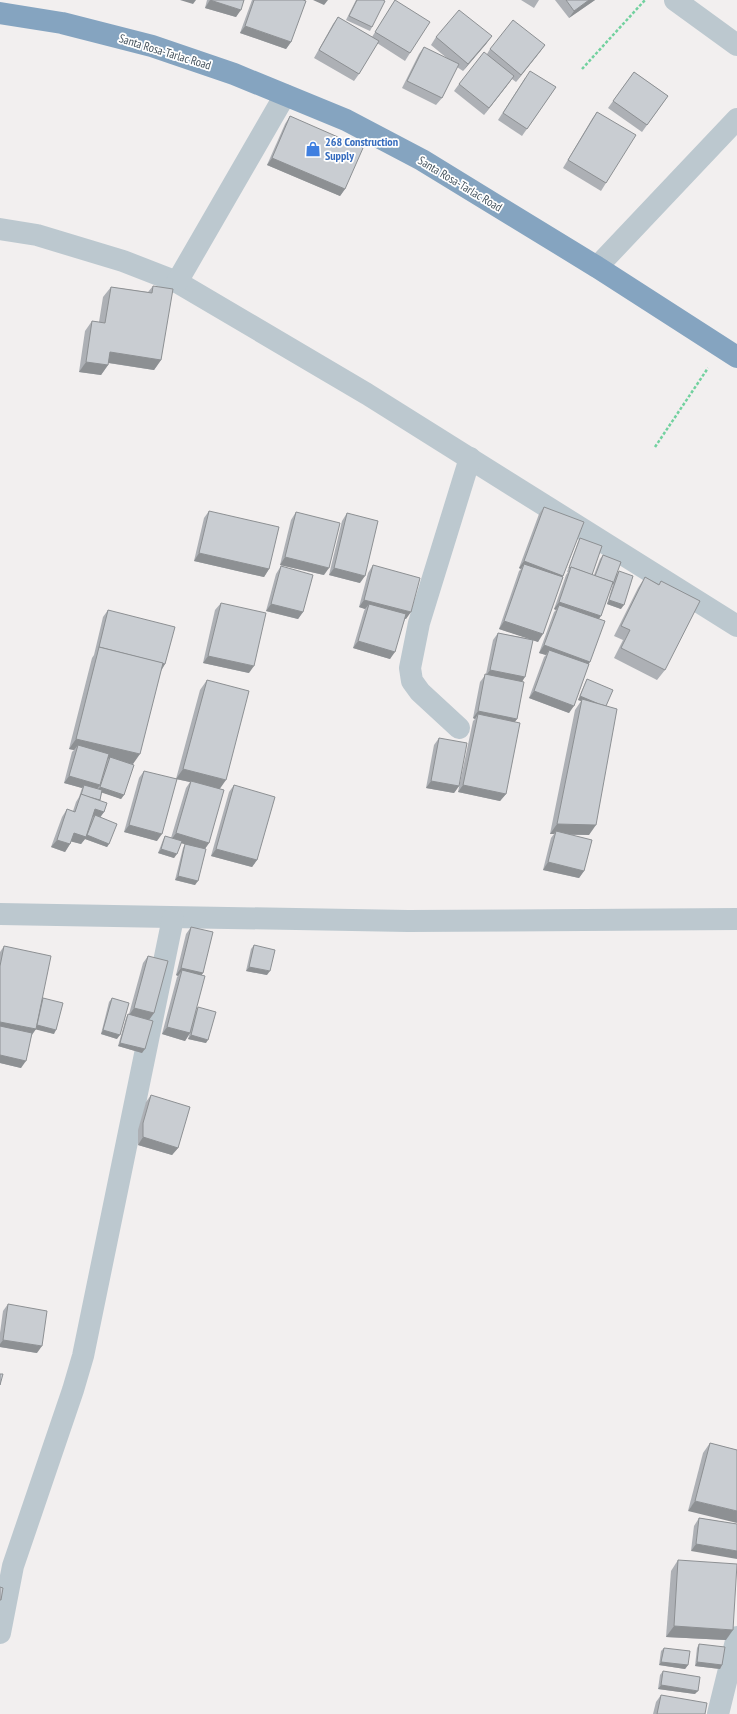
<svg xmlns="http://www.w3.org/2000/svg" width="737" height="1714" font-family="'PT Sans Narrow',sans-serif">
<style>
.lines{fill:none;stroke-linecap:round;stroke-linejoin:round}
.path{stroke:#72d19f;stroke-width:2.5;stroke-dasharray:3 2;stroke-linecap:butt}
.street{stroke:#bcc8cf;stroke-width:22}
.highway{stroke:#85a4c0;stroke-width:22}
.wall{fill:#adb0b5}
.shaded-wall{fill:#8d9093}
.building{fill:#c9cdd2;stroke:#8d9093}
.labels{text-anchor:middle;stroke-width:3.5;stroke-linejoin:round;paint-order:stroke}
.street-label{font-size:12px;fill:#46545e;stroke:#fff}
.shop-label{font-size:12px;font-weight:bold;fill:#366cbe;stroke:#fff;text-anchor:start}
</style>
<rect width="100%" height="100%" fill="#f2efef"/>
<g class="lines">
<g class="path">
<polyline points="582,69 645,0"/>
<polyline points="655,447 708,368"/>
</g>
<g class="street">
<polyline points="675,0 737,45"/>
<polyline points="0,229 37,235 123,261 177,282 367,394 737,626"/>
<polyline points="597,267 737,119"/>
<polyline points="177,282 285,95"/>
<polyline points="459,728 420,692 412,681 410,668 419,623 470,458"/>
<polyline points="0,914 408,921 737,919"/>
<polyline points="0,1633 13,1566 73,1390 83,1356 173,918"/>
<polyline points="718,1714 737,1637"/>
</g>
<polyline class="highway" points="0,13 62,23 152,46 234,74 346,120 422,160 597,267 737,357"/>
</g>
<g class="wall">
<polygon points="207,0 244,0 236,17 205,8"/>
<polygon points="252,0 303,0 291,42 286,49 240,33"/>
<polygon points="356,0 383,0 372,27 370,31 346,20"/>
<polygon points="395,0 410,53 405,61 377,43 359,74 354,81 314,58 333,24 338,17 372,37"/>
<polygon points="521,0 539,0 534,8"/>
<polygon points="555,0 595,0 569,18"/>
<polygon points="492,36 486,44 463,71 457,67 442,98 436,105 402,88 419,54 424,47 448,59 431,45 436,37"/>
<polygon points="545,45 516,82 512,79 484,115 454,91 459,84 487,54 490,49"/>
<polygon points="634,72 668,96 642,132 608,108"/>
<polygon points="525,78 556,87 522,136 498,120"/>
<polygon points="597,112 606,183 601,191 563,168 592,119"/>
<polygon points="290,116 345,189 340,196 267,165 285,124"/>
<polygon points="153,286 161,360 154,370 108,363 108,365 101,375 79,372 85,331 92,321 99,322 103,297 111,287 148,292"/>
<polygon points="544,507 563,576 538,642 533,640 522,682 517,719 515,721 506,794 500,801 458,792 473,721 475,719 473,718 480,682 486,674 493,640 498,633 531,639 499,629 519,571 521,569 519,568 539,514"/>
<polygon points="209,511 269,569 264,577 194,561 204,518"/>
<polygon points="296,512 324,575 280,565 291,520"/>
<polygon points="347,513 360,583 329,575 342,521"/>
<polygon points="580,538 592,575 594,575 600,559 603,555 617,574 619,571 621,609 607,604 615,577 599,619 589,664 569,713 529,698 544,657 546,655 539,653 554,612 556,610 554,609 566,575 568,572 567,572 578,542"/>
<polygon points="373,565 406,619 405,619 390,659 353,648 364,611 365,609 359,607 368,573"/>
<polygon points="281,566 303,612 298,619 266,611 276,574"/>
<polygon points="645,577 659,584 661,581 665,670 657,680 614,658 623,640 614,636 638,588"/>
<polygon points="221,603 249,673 203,663 215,610"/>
<polygon points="108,610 165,664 161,671 133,764 130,764 124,795 121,799 102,792 100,800 104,812 100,817 109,844 107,847 85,839 81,844 71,841 70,844 65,852 51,847 62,817 67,809 73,811 76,802 79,797 82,788 64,783 72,752 74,750 69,749 92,658 94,655 103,617"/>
<polygon points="587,679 606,706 589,835 571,835 584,871 579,878 543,870 551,838 554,834 550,834 575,710 581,701 578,700 585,683"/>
<polygon points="207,680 220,789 209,843 205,849 195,885 175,880 183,848 185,844 181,843 174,858 158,853 163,840 165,836 171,838 186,788 190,782 176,779 200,690"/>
<polygon points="439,738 459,786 454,793 426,788 434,745"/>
<polygon points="144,771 157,841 124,832 139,778"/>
<polygon points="234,785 257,860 252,867 211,856 229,792"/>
<polygon points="191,927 203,973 201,975 190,1033 185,1041 162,1034 177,977 178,976 176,975 186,934"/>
<polygon points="254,945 267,975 246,971 251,949"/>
<polygon points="4,946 42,1000 43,998 54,1034 36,1029 32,1035 21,1068 0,1063 0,952"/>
<polygon points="148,956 154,1013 149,1020 142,1053 118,1046 126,1018 128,1014 129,1014 143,963"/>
<polygon points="112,998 117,1039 101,1034 109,1002"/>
<polygon points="198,1007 206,1043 188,1039 196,1011"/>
<polygon points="151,1095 178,1148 172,1155 138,1145 138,1130 146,1102"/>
<polygon points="8,1304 37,1353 0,1347 0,1333 3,1311"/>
<polygon points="710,1443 737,1450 688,1511 703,1453"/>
<polygon points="699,1518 737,1524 691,1551 694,1526"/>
<polygon points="678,1560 726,1640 666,1637 671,1571"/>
<polygon points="699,1644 722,1665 720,1669 695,1666 697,1648"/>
<polygon points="664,1648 688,1665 685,1669 659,1665 661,1651"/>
<polygon points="663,1671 695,1694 658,1689 660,1675"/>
<polygon points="661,1695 705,1714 653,1714 656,1702"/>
</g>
<g class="shaded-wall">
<polygon points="180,0 196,0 193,4"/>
<polygon points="210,0 241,10 236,17 205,8"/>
<polygon points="313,0 328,0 324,5"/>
<polygon points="589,0 595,0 569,18 574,11"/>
<polygon points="245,26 291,42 286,49 240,33"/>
<polygon points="492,36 486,44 463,71 468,64"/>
<polygon points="545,45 540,52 516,82 521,75"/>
<polygon points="514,76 509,83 484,115 489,108"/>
<polygon points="272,158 345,189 340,196 267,165"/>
<polygon points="110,352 161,360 154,370 103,362"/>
<polygon points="86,362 108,365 101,375 79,372"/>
<polygon points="199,553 269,569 264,577 194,561"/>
<polygon points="285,557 329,568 324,575 280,565"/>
<polygon points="524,561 563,576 558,583 524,564 521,569 519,568"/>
<polygon points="334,568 365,576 360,583 329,575"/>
<polygon points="364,600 411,612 406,619 367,609 369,604 365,609 359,607"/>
<polygon points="609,600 624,605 621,609 607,604"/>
<polygon points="559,602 601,616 596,623 559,605 556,610 554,609"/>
<polygon points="271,604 303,612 298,619 266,611"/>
<polygon points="504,621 543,634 538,642 499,629"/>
<polygon points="358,641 395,652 390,659 353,648"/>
<polygon points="544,645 590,662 585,670 549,650 546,655 539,653"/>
<polygon points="99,647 165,664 160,672"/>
<polygon points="208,656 254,666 249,673 203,663"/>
<polygon points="490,670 525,677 520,685 485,677"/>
<polygon points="534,691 574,706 569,713 529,698"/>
<polygon points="580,696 606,707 582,699 581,701 578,700"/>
<polygon points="478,711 517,719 512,726 478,714 475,719 473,718"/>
<polygon points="76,739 140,754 133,764 109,759 110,757 108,759 76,751 78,745 74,750 69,749"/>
<polygon points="183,769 226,780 219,790 191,781 190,782 176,779"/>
<polygon points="69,776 100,785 95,792 84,785 82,788 64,783"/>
<polygon points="431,781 459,786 454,793 426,788"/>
<polygon points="463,785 506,794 500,801 458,792"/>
<polygon points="100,787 124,795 121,799 97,791"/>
<polygon points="95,809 104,812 99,819 95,815 93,817 90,816"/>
<polygon points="557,824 596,825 589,835 555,834 556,831 554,834 550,834"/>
<polygon points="129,825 162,834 157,841 124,832"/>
<polygon points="74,833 87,835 109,844 107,847 85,839 81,844 69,841"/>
<polygon points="176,833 209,843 204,850 171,840"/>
<polygon points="57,840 70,844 65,852 51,847"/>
<polygon points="161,849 177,854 174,858 158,853"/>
<polygon points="216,849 257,860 252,867 211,856"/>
<polygon points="548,862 584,871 579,878 543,870"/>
<polygon points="178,876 198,881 195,885 175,880"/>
<polygon points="249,967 270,971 267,975 246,971"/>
<polygon points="181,968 203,973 198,980 182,970 178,976 176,975"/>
<polygon points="134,1008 154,1013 149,1020 129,1015"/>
<polygon points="0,1022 36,1029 30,1037 0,1030"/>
<polygon points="37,1025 56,1030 54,1034 34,1029"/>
<polygon points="167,1027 190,1033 185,1041 162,1034"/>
<polygon points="103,1030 120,1035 117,1039 101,1034"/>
<polygon points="191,1035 208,1040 206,1043 188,1039"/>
<polygon points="120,1043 145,1049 142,1053 118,1046"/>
<polygon points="0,1055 26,1061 21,1068 0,1063"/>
<polygon points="143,1137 178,1148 172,1155 138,1145"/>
<polygon points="3,1340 42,1346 37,1353 0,1347 0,1344"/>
<polygon points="695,1501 737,1511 737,1523 688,1511"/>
<polygon points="696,1544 737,1551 737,1559 691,1551"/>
<polygon points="674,1626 733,1630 726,1640 666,1637"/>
<polygon points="661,1662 688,1665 685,1669 659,1665"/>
<polygon points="697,1662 722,1665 720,1669 695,1666"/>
<polygon points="661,1685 698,1691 695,1694 658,1689"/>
</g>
<g class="building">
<polygon points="210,0 244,0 241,10"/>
<polygon points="254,0 303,0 306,1 291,42 245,26"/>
<polygon points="357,0 383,0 385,1 372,27 349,16"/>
<polygon points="395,0 430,22 410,53 375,32"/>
<polygon points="566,0 589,0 574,11"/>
<polygon points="459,10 492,36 468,64 436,37"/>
<polygon points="338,17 379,41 359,74 319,50"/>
<polygon points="513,20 545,45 521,75 490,49"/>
<polygon points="424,47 459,64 442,98 407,81"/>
<polygon points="484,52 514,76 489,108 459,84"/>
<polygon points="530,71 556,87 527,129 503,113"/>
<polygon points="634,72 668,96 647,125 613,101"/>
<polygon points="597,112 636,135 606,183 568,160"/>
<polygon points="290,116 363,148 345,189 272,158"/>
<polygon points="153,286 173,289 161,360 110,352 108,365 86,362 92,321 105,323 111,287 152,293"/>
<polygon points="544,507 584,522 563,576 524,561"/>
<polygon points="209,511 279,527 269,569 199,553"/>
<polygon points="296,512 340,523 329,568 285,557"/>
<polygon points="347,513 378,521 365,576 334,568"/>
<polygon points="580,538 602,546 592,575 571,567 571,568 569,568"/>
<polygon points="603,555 621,562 613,584 612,584 613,582 595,576"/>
<polygon points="524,564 563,577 543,634 504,621"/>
<polygon points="373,565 420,578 411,612 364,600"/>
<polygon points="281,566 313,575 303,612 271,604"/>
<polygon points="571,567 613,582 601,616 559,602"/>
<polygon points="619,571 633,576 624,605 609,600"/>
<polygon points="645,577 659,585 661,581 700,601 665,670 621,648 630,630 621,626"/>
<polygon points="221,603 266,613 254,666 208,656"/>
<polygon points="369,604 406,614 395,652 358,641"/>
<polygon points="559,605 605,621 590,662 544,645"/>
<polygon points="108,610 175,627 165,664 99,647"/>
<polygon points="498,633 533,640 525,677 490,670"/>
<polygon points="99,647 163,663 140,754 76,739"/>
<polygon points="549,650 589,664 574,706 534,691"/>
<polygon points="485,674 524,682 517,719 478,711"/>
<polygon points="587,679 613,690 606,706 599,704 580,696"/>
<polygon points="207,680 249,691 226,780 183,769"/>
<polygon points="582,699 617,709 596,825 557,824"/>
<polygon points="478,714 520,723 506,794 463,785"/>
<polygon points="439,738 467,743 459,786 431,781"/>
<polygon points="78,745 109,754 100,785 69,776"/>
<polygon points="110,757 134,765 124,795 100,787"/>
<polygon points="144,771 177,779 162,834 129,825"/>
<polygon points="191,781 224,790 209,843 176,833"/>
<polygon points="84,785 102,790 100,800 81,795"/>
<polygon points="234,785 275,797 257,860 216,849"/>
<polygon points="81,794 107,803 104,812 95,809 86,837 74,833 70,844 57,840 67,809 75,812"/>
<polygon points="95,815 117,824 109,844 87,835"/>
<polygon points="556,831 592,840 584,871 548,862"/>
<polygon points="165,836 182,841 177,854 161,849"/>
<polygon points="185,844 206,849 198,881 178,876"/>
<polygon points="191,927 213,932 203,973 181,968"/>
<polygon points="254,945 275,950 270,971 249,967"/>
<polygon points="4,946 51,956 36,1029 0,1022 0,966"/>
<polygon points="148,956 168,961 154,1013 134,1008"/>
<polygon points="182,970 205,976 190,1033 167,1027"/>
<polygon points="43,998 63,1003 56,1030 37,1025"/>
<polygon points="112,998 129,1003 120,1035 103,1030"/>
<polygon points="198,1007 216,1012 208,1040 191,1035"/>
<polygon points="128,1014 153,1021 145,1049 120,1043"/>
<polygon points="0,1026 32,1033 26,1061 0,1055"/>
<polygon points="151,1095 190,1107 178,1148 143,1137 143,1123"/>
<polygon points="8,1304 47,1311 42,1346 3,1340"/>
<polygon points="0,1374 3,1374 0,1385"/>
<polygon points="710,1443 737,1450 737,1511 695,1501"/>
<polygon points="699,1518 737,1524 737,1551 696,1544"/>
<polygon points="678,1560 737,1564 733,1630 674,1626"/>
<polygon points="0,1587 3,1588 1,1600 0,1600"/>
<polygon points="699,1644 725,1647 722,1665 697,1662"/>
<polygon points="664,1648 690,1651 688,1665 661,1662"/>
<polygon points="663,1671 700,1677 698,1691 661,1685"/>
<polygon points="661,1695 707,1703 705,1714 657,1714"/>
</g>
<defs>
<symbol id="shop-bare" viewBox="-9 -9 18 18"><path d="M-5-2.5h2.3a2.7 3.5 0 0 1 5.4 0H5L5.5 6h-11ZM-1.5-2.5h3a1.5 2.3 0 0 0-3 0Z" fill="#3f7fe0" stroke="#fff" stroke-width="2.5" paint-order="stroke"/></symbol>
</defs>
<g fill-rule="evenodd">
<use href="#shop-bare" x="302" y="138" width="22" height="22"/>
</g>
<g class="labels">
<g class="street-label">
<text transform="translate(165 52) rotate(17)" y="4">Santa Rosa-Tarlac Road</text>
<text transform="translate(460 184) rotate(31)" y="4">Santa Rosa-Tarlac Road</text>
</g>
<g class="shop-label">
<text x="325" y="146">268 Construction<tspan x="325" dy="14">Supply</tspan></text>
</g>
</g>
</svg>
